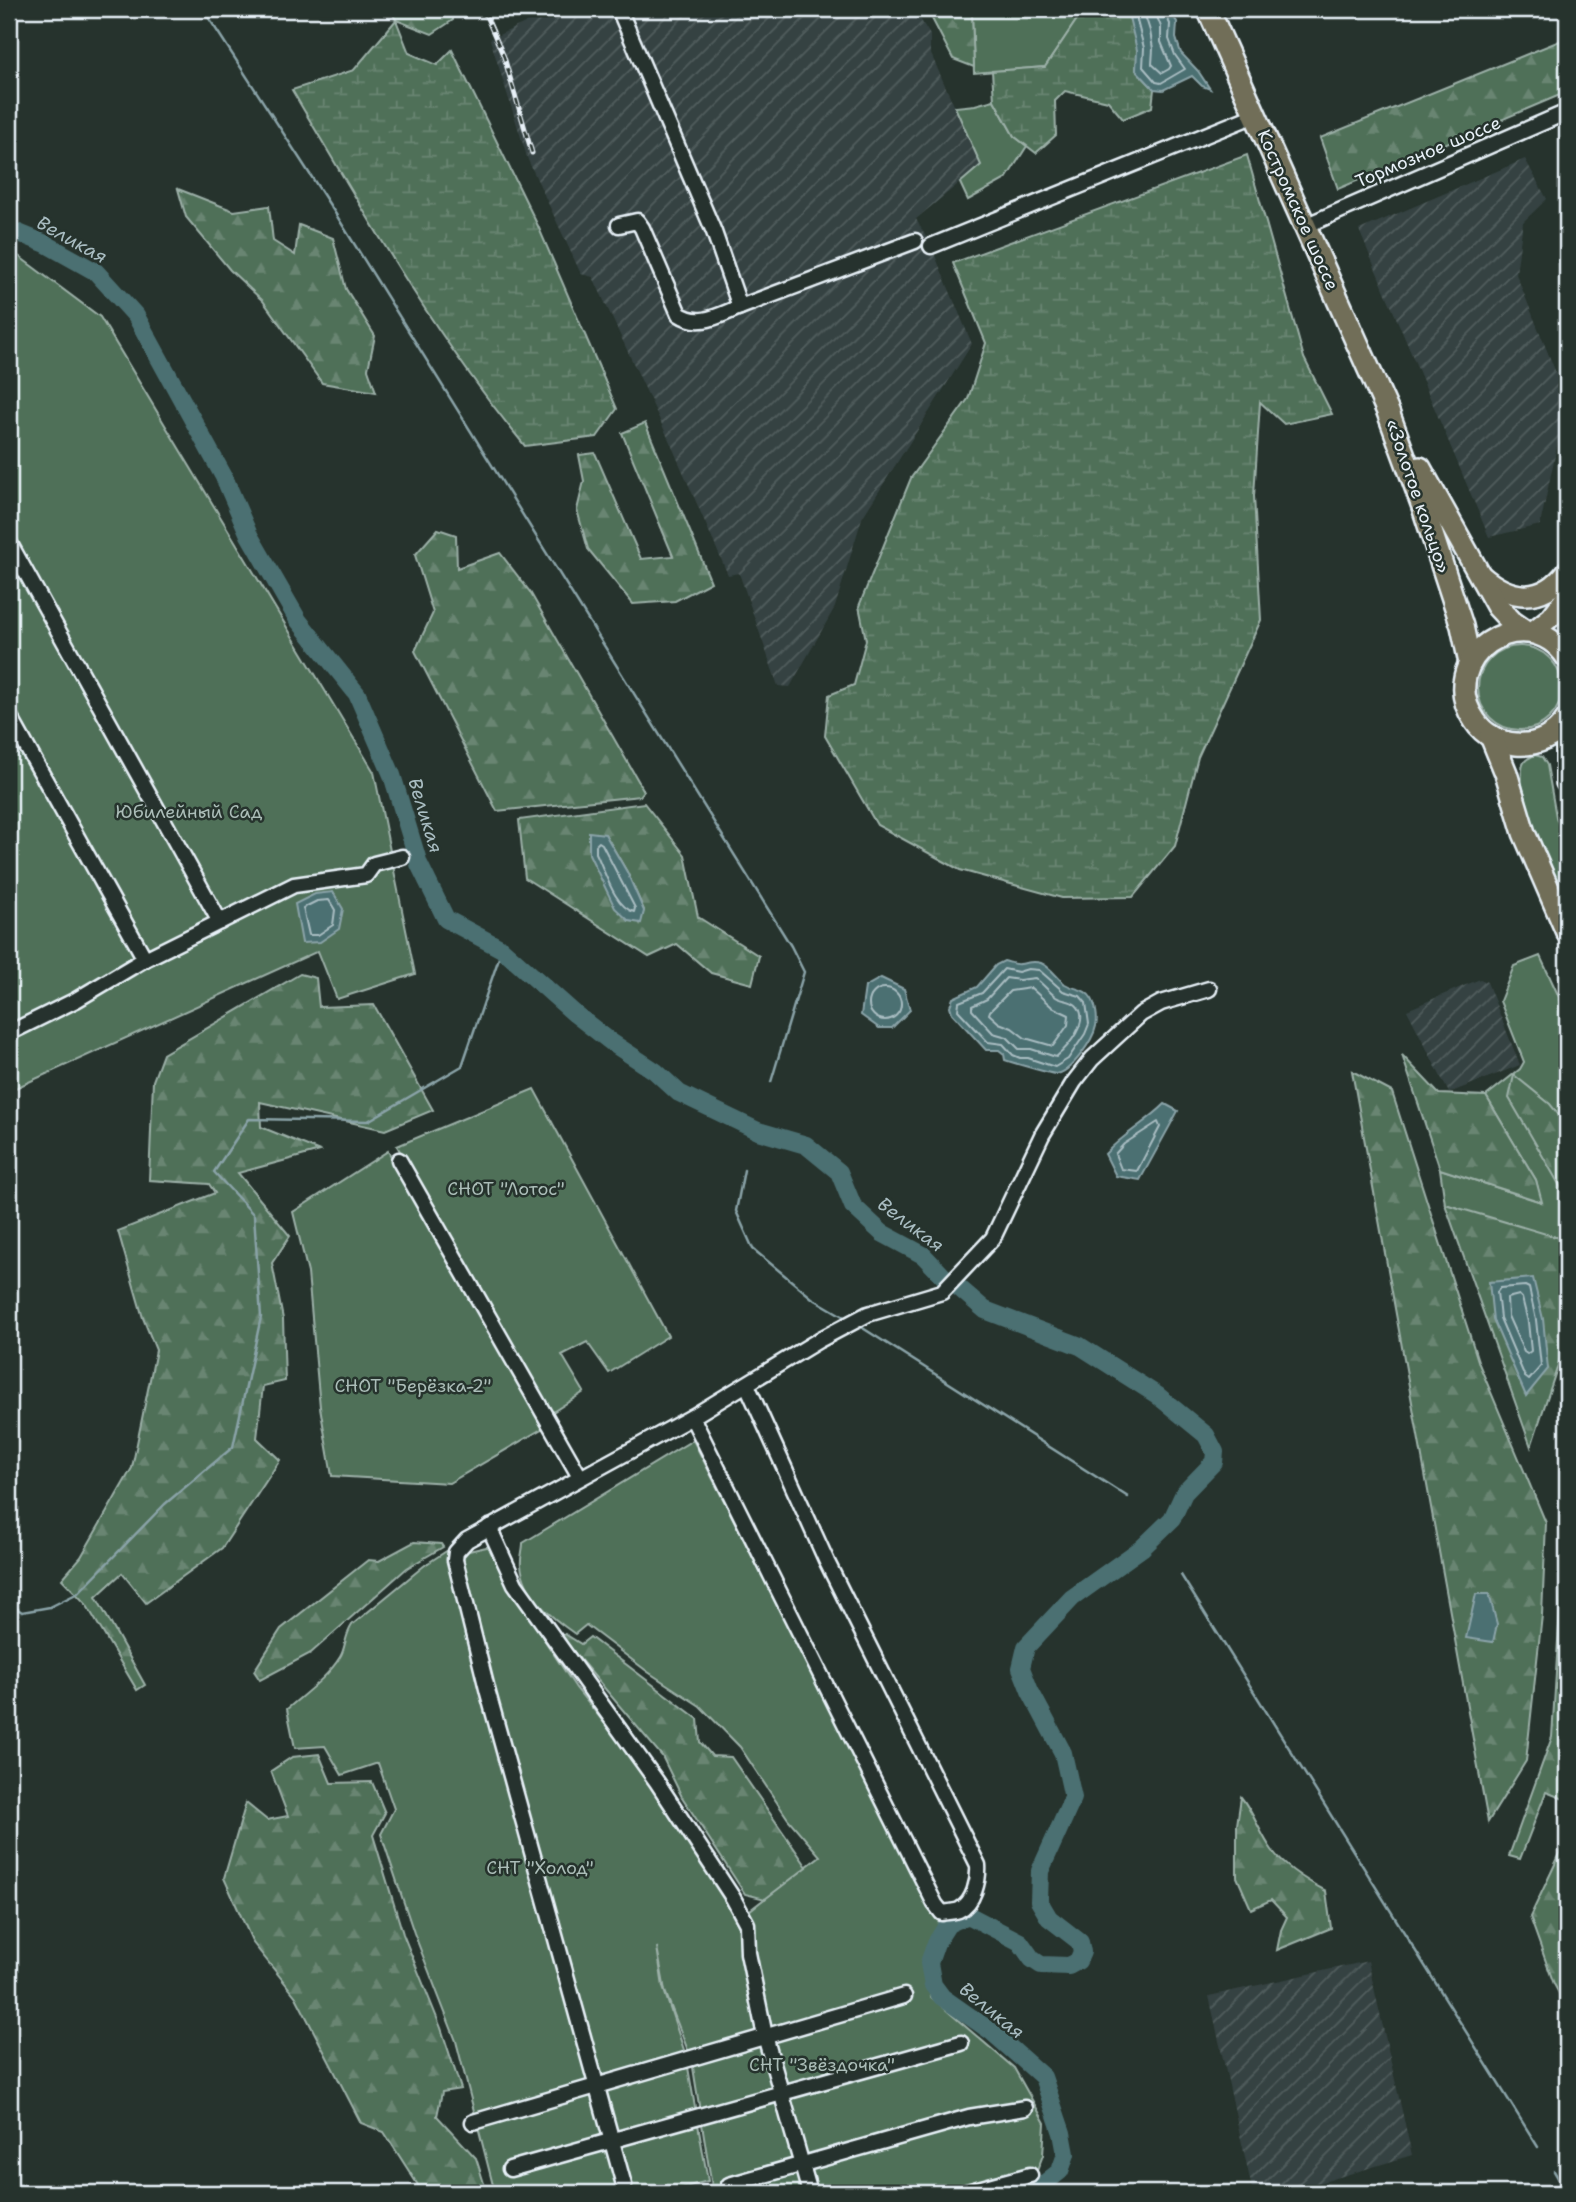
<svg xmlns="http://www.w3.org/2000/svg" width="1576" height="2202" font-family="'Shantell Sans',sans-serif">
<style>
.industrial{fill:url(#industrial-furrows)}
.green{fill:#507059;stroke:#9cb0a8;stroke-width:2}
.forest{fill:url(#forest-firs);stroke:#9cb0a8;stroke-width:2;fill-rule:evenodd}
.wetland{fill:url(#wetland-marsh);stroke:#9cb0a8;stroke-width:2}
.water{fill:#4b6f72;stroke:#8aa3a8;stroke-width:2}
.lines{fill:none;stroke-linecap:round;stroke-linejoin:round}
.shore{stroke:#a9bdc2;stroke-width:2}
.stream{stroke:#8aa3a8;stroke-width:2.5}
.river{stroke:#4b6f72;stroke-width:18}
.minor-casing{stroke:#e8f1f8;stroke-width:19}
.major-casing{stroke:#e8f1f8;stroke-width:24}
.highway-casing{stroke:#e8f1f8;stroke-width:26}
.minor{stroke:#26332d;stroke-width:14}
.major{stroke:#716e59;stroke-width:19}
.highway{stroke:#716e59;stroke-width:21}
.rail-casing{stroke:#e8f1f8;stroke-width:5}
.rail{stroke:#26332d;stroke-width:2.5;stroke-dasharray:8;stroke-linecap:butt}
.labels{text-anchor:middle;stroke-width:5;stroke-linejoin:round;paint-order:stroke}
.street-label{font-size:18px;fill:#e8f1f8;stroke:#26332d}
.park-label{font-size:18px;fill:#abbdb8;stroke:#26332d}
.water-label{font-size:19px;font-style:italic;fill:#a9bdc2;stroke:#26332d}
</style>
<defs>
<pattern id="industrial-furrows" width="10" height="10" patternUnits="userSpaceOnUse" patternTransform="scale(1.75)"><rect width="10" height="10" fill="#354242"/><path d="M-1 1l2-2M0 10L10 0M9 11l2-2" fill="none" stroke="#525e5e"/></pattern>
<pattern id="forest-firs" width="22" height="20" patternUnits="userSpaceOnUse" patternTransform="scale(1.75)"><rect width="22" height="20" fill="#507059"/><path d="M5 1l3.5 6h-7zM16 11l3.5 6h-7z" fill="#698572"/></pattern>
<pattern id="wetland-marsh" width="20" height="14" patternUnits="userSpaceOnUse" patternTransform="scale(1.75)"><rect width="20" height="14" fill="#507059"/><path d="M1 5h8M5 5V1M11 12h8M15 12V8" fill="none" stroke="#698572"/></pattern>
</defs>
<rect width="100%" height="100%" fill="#26332d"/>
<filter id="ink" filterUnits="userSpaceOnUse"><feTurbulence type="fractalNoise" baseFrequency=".0143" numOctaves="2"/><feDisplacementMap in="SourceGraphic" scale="14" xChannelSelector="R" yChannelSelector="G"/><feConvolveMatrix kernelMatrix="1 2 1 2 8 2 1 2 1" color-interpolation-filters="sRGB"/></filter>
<g filter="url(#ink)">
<g class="industrial">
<polygon points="555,9 914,9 930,35 930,52 981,165 916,219 931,246 972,344 862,518 835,607 790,687 778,686 739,573 728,575 670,442 593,277 581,274 528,160 490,39"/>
<polygon points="1525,159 1547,199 1523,222 1516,274 1567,400 1540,525 1489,537 1359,230"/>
<polygon points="1480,979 1487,982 1520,1065 1449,1093 1407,1010"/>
<polygon points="1368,1961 1412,2155 1310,2186 1267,2193 1253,2193 1209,1996"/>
</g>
<g class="green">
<polygon points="974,9 1084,9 1045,67 974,73 972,14"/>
<polygon points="994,100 1014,136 1027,146 1006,179 968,200 960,183 981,165 955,107 975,105"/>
<polygon points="9,249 100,317 374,772 415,974 337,999 318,951 9,1091"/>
<circle cx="1520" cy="688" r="42"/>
<path d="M1535,755L1542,757L1547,765L1556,817L1567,849V909C1552,875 1518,807 1522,770C1522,761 1528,758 1535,755Z"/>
<polygon points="1540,956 1567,1014 1567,1357 1561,1356 1563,1244 1445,1204 1440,1169 1541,1202 1536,1180 1486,1096 1520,1069 1524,1062 1500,1001 1514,966"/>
<polygon points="534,1089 668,1336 609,1373 587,1342 562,1355 584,1392 551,1413 397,1146"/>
<polygon points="388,1151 545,1427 449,1483 332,1476 320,1407 308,1273 293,1212"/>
<path d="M693,1440L928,1901L940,1920L924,1969L931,1997L1014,2068L1045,2123L1043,2155L1035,2176L1032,2193H713L692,2061L665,1991L657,1947L663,1987L686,2056L708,2181L662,2193H495L456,2041L414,1933L381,1834L394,1809L378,1763L342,1775L325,1746L295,1748L287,1709C304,1694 328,1677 340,1657C346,1648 344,1637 352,1625L425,1565L448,1550L460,1553L491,1546L511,1589L576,1688L627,1751L707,1862L740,1914L750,1910L820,1856L788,1819L740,1747L700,1706L648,1672L586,1625L575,1634C552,1618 524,1596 521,1565C520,1558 523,1550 523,1543Z"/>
</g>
<g class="forest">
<polygon points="390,9 453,9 453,20 432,34 396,20"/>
<polygon points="927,9 968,9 972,14 974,67 953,59"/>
<polygon points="1567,38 1567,92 1338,189 1320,138"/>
<polygon points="178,189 234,211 269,206 273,241 295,255 299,225 333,238 346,289 375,336 368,369 376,392 322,383 263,301 230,270 186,217"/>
<polygon points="645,423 711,582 675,601 633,604 588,549 577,510 584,481 579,455 595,453 641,559 673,556 622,433"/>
<polygon points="438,529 456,535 457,568 500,553 530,592 644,791 640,796 497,811 415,651 433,613 415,555"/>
<path d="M644,803L685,855L698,917L759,956L752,984L711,973L677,944L649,957L525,878L519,820ZM605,834L627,872L644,910L640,923Z"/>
<polygon points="300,974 316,978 319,1007 374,1005 433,1110 385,1130 260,1102 261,1127 320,1151 238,1173 290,1236 272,1263 283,1319 285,1381 263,1386 257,1438 280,1460 222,1548 146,1603 122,1573 96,1597 145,1685 137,1690 86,1604 62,1579 81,1557 132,1468 156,1350 143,1318 118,1231 215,1193 209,1184 149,1180 153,1081 163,1054"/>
<polygon points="1402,1055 1439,1094 1486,1096 1536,1180 1542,1202 1440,1169"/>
<polygon points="1352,1071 1392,1092 1479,1364 1546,1523 1542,1615 1526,1761 1488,1822"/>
<polygon points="1514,1075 1550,1104 1567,1125 1567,1198 1509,1098"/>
<polygon points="1445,1204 1563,1239 1561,1356 1531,1447"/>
<polygon points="1567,1496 1567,2008 1554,1984 1530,1917 1566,1841 1564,1799 1546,1792 1520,1859 1509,1856 1552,1737"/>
<polygon points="414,1542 441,1544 443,1547 407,1568 311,1653 260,1680 254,1671 281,1629 368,1560 379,1561"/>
<polygon points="565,1634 581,1644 590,1637 698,1719 700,1742 712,1756 731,1757 807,1867 765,1899 745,1894 682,1797 662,1756 561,1637"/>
<polygon points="319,1754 331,1783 372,1782 385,1813 373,1835 403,1934 441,2028 461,2089 442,2092 437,2116 476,2158 487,2193 423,2193 384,2132 361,2123 296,1997 253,1943 224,1878 246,1803 267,1820 288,1816 271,1771 292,1757"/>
<path d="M1241,1797C1254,1813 1260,1834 1272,1850C1285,1868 1307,1881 1326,1891L1331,1928L1277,1950L1281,1930L1287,1917L1271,1900L1251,1909L1237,1877V1825Z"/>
</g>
<g class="wetland">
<polygon points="1084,9 1128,9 1138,50 1136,70 1154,89 1152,107 1123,119 1108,101 1065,91 1055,101 1056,135 1036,153 1014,136 994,100 992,71 1045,67"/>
<path d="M396,20L409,53L437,65L452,50L538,226L617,409L597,437L525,446C435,337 364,212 292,90L354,70Z"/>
<polygon points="1247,155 1304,358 1332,414 1284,424 1260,402 1254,496 1261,620 1198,757 1175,846 1133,897 1062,898 960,870 877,825 825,736 829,695 854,685 866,640 859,606 911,478 968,399 986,343 953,263"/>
</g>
<g class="water">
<polygon points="1127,9 1169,9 1177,22 1176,38 1181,53 1198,71 1210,89 1202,86 1192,76 1163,90 1154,89 1136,70 1137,50"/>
<polygon points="589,832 605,834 627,872 644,911 641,923 629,921 615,908 589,854"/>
<polygon points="333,892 343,909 339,929 320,942 302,943 295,904 315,894"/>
<path d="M1004,961C1009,962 1015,965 1020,964C1027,963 1033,960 1041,963C1051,967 1057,978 1065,984C1075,990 1086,988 1092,999C1096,1006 1098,1019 1096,1026C1093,1040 1071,1073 1056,1074C1051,1074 1011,1062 1005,1060L1004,1054L999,1050H986L952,1013L950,1006L953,998L977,987L996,965Z"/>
<polygon points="881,978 904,989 910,1010 892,1028 879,1028 861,1015 865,987"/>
<path d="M1165,1104L1178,1111L1140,1180L1116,1176L1105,1154C1123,1134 1146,1123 1165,1104Z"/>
<polygon points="1533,1278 1543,1319 1548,1369 1526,1396 1493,1320 1489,1282"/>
<polygon points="1476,1594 1489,1594 1497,1624 1493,1642 1466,1638"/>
</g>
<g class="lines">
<g class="shore">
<polyline points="1134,9 1144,48 1143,67 1156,82 1161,83 1185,69 1175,55 1169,39 1170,24 1163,9"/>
<polyline points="1143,9 1150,31 1153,49 1152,64 1162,73 1169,69 1171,66 1161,42 1161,27 1154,9"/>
<path d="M599,842L602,844L635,908L634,912C614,906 605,871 596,853V845Z"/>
<polygon points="329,900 335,910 333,925 318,935 309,935 303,908 317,901"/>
<polygon points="1004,969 1018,972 1028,969 1039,970 1063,991 1080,996 1086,1003 1089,1024 1085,1034 1068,1059 1055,1067 1028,1058 1020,1058 1013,1055 1003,1044 988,1042 958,1010 959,1002 982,993"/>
<path d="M1006,978L1019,980L1035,978C1043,984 1048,991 1056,997C1062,1001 1071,1000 1076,1005C1092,1020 1067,1048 1056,1057L1031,1049H1019L1007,1037L993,1033L972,1010V1006L987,999Z"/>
<circle cx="885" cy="1004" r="16"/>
<polygon points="1031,988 1052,1007 1069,1015 1068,1025 1053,1046 1025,1038 1012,1028 999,1023 989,1014 990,1011 1010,991"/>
<polygon points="1158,1122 1160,1127 1137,1171 1121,1169 1115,1154 1124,1144"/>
<polygon points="1525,1286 1529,1288 1536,1320 1541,1366 1529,1380 1525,1377 1500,1318 1497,1292 1500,1288"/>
<polygon points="1519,1295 1522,1298 1528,1322 1531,1351 1527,1354 1524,1352 1508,1316 1507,1298"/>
</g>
<g class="stream">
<polyline points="203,9 335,213 791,946 804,972 771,1082"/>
<polyline points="744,1170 736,1211 753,1249 812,1298 846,1318"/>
<polyline points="858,1325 1128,1497"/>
<polyline points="1181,1575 1538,2147"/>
<polyline points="9,1603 22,1612 50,1607 78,1593 165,1504 233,1447 261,1317 254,1215 214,1172 249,1119 368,1121 462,1066 502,949"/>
<polyline points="1554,2171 1567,2193"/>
</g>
<g class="river">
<polyline points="9,229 46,244 96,272 136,316 224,477 249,535 298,620 357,694 392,775 419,864 446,919 502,949 575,1014 611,1042 655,1071 679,1093 758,1131 806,1145 839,1172 853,1206 882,1233 923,1255 945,1278"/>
<polyline points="957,1286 985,1310 1080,1346 1157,1395 1206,1435 1215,1452 1214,1462 1184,1493 1172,1519 1142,1548 1072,1598 1026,1647 1021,1668 1030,1691 1063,1753 1073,1798 1040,1871 1039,1901 1049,1918 1080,1942 1082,1952 1078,1961 1069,1966 1041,1965 1032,1959 1020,1942 968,1915 948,1924 936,1943 929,1963 933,1985 942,1997 992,2032 1043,2077 1062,2133 1066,2154 1060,2171 1045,2183 1039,2193"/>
</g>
<defs>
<g id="minor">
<path d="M619,225L637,221L642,228L679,314C700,328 719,315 740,307L714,232L619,9"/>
<polyline points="1305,226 1567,112"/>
<polyline points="931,246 1255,115"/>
<polyline points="740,307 915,241"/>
<polyline points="9,542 220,922"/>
<polyline points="9,715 145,959"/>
<polyline points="9,1033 76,1000 145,959 294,885 366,875 374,864 402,857"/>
<polyline points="399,1160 580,1477"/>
<path d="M692,1417L935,1904L942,1913C946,1912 954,1912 959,1910C974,1903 979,1880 978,1865L827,1562L747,1385"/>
<polyline points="489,1527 515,1584 657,1782 733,1898 747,1924 748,1953 765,2036 810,2193"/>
<polyline points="473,2122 904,1996"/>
<polyline points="510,2169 961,2043"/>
<polyline points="624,2185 488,1693 455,1560 456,1552 467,1540 692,1417 819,1340 868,1314 942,1292 993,1238 1042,1135 1074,1082 1092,1059 1141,1014 1161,1003 1209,989"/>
<polyline points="729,2185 969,2117 1025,2108"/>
<polyline points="963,2193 1030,2175"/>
</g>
<g id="major">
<path d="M1481,575C1511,601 1542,604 1567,571"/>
<polyline points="1532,632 1551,617 1567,596"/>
</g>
<g id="highway">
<polyline points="1208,9 1388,412 1422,504 1462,626 1470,663"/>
<polyline points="1420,468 1497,606 1512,622 1525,631"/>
<path d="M1567,657C1524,595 1432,659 1475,721C1484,735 1500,743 1516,744C1537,746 1556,736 1567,719"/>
<polyline points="1491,736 1506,773 1524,833 1567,932"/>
<polyline points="1567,736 1567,782"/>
</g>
</defs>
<use href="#minor" class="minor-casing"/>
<use href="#major" class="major-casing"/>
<use href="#highway" class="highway-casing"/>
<use href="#minor" class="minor"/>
<use href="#major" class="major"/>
<use href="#highway" class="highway"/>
<defs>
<polyline id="rail" points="483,9 504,57 532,153"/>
</defs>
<use href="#rail" class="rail-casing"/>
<use href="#rail" class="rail"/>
</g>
</g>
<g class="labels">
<g class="street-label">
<text transform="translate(1428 152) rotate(-23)" y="6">Тормозное шоссе</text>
<text transform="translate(1298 210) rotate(66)" y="6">Костромское шоссе</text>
<text transform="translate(1418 496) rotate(71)" y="6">«Золотое кольцо»</text>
</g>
<g class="park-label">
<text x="189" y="818">Юбилейный Сад</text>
<text x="506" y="1195">СНОТ "Лотос"</text>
<text x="413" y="1392">СНОТ "Берёзка-2"</text>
<text x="540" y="1874">СНТ "Холод"</text>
<text x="822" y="2071">СНТ "Звёздочка"</text>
</g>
<g class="water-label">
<text transform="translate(72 239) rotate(29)" y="7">Великая</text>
<text transform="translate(426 815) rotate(73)" y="7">Великая</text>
<text transform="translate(911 1224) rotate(37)" y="7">Великая</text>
<text transform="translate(992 2010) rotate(39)" y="7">Великая</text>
</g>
</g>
<rect width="1576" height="2202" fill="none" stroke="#26332d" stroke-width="35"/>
<rect x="18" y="18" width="1541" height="2167" fill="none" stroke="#e8f1f8" stroke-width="2.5" filter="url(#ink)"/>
</svg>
